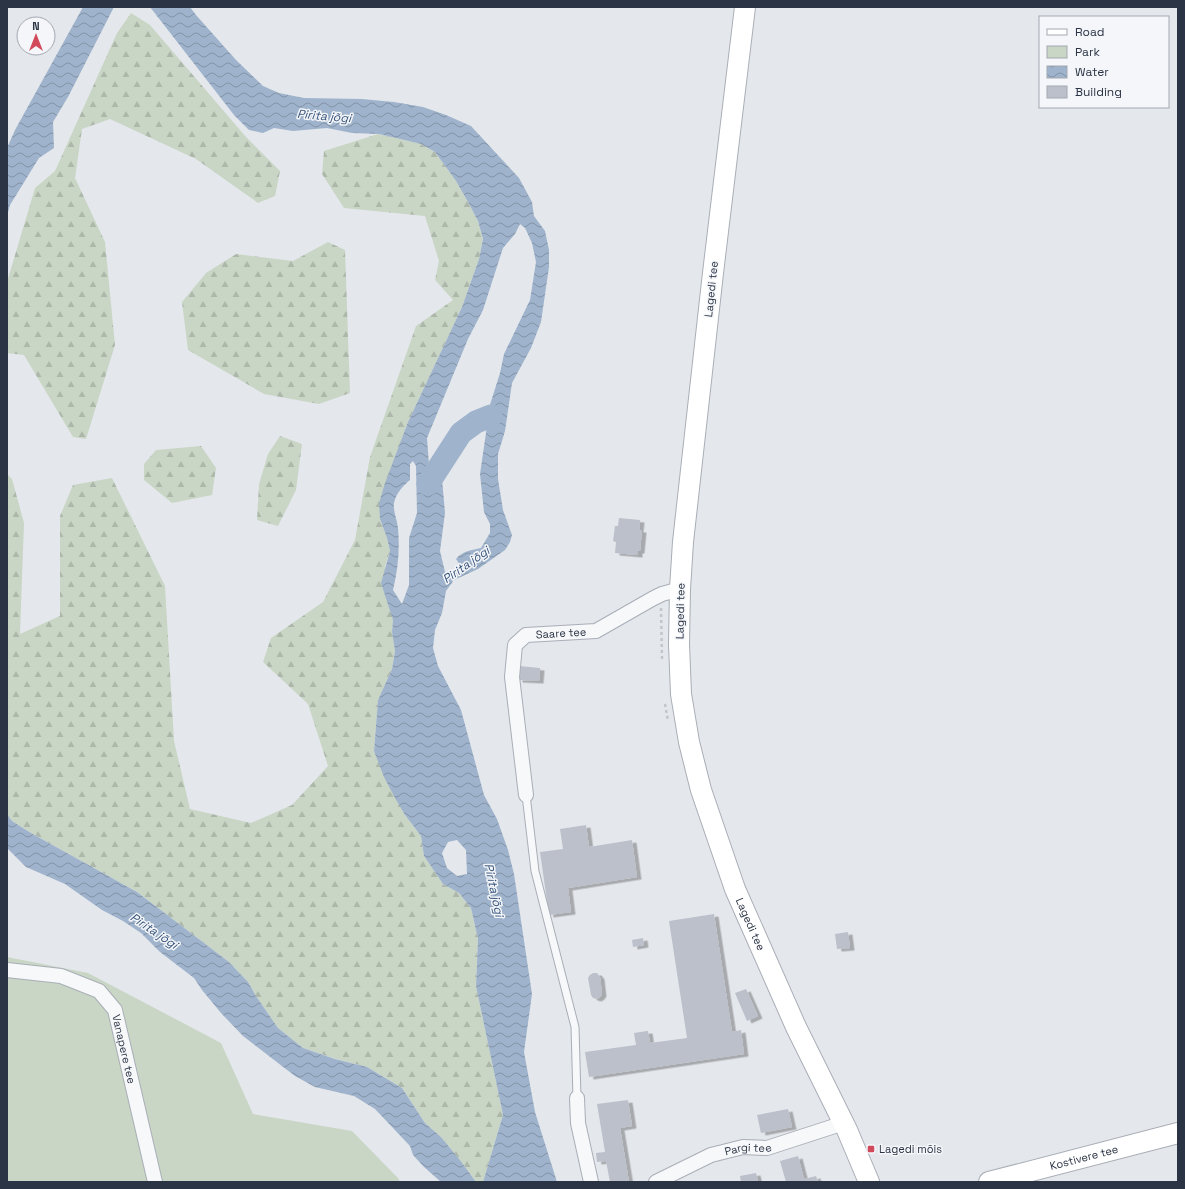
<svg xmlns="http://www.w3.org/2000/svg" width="1185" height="1189" font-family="'Space Grotesk',sans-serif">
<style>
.green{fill:#c9d6c5}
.forest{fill:url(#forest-firs)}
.water{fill:url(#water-waves);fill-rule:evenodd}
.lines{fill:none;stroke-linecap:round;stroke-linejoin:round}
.river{stroke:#9fb4cc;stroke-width:23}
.building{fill:#bbc0ca;filter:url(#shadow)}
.lane-casing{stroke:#a9aeb7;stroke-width:9}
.street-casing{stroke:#a9aeb7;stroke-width:16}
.secondary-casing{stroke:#a9aeb7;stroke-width:22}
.path{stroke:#c2c5cb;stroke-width:2.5;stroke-dasharray:3 3;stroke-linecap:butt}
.lane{stroke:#f7f8fa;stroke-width:7}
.street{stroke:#f7f8fa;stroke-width:14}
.secondary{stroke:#fff;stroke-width:20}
.poi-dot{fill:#d1495b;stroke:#f4f6f9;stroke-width:1.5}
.labels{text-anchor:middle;stroke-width:3;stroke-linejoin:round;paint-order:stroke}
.street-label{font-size:11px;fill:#2b3445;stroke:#f4f6f9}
.poi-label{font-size:11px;fill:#2b3445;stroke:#f4f6f9;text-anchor:start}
.water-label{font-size:12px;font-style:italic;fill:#34527a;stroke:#f4f6f9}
</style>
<defs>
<pattern id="forest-firs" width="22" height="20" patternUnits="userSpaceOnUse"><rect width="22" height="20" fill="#c9d6c5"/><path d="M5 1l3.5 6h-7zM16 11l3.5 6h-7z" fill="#adb8ab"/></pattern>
<pattern id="water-waves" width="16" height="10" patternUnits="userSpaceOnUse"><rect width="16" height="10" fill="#9fb4cc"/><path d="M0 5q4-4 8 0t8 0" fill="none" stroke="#8293a7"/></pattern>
<filter id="shadow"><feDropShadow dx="4.5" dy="2.5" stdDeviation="0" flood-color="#0004"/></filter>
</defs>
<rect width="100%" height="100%" fill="#e4e7ec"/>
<polygon class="green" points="7,957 88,973 221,1043 253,1114 352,1131 398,1178 400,1182 7,1182"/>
<g class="forest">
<polygon points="131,13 150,25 246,137 280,171 275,196 258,203 196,159 110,119 82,129 75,178 105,242 115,345 86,439 73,437 24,355 7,353 7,282 35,188 55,171 117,33"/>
<polygon points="378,134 421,144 435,152 456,181 468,202 478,221 483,239 479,259 462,307 408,422 397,452 380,519 387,538 390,551 385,566 393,620 392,632 395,651 392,669 378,700 374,751 405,815 421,836 424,856 443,884 459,893 471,908 478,939 476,986 503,1115 483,1182 476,1182 460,1160 441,1137 425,1123 402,1088 367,1067 336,1059 303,1048 278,1028 256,996 248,982 229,962 137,892 31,833 12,821 7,814 7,474 12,479 24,523 20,634 60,616 60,516 73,485 112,478 165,586 174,741 190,809 251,823 292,805 328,766 308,704 263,662 271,638 323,602 355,540 370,457 416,326 453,300 435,280 439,261 425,216 344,208 322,174 324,151"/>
<polygon points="328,242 345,250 350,393 319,404 264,394 188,350 182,302 206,273 236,254 293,261"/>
<polygon points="280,436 302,444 296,490 278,526 257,520 259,484 268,454"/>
<polygon points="201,446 216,468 212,495 172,503 144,480 144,464 156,450"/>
</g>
<g class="water">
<polygon points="83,7 114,7 68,97 53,122 54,148 39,158 10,205 7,216 7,148 15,130"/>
<path d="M150,7H190L196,15L236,60L263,86L279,93L304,98L362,99L394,102L423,107L446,115L471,126L519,178L532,202L534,216L545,231L549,250V267L541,322L531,348L512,383L505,431L498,454V479L503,510L512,535L510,542L505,550L478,569L454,580L446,591L442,613L435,630L433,648L438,666L461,710L484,795L497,819L508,850L514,874L532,994L524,1052L535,1112L557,1182H483L503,1115L476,986L478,939L471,908L459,893L443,884L424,856L421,836L405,815L395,798L384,777L374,751L378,700L392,669L395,651L392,632L393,620L381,583L390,551L387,538L380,519L379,503L385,483L408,422L462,307L479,259L483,239L478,221L468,202L456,181L435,152L421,144L379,134L352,133L327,128L293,131L274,128L263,133L249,130L234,115ZM520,224L525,228L532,243L536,262L530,300L504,354L500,373L488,411L486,433L480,474L484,512L490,524V533L481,548C472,550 462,551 456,559L460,565L449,576L445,572L440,551L445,513L442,479L429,465L427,438L468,339L483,310L503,248L515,234ZM413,461L416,466L417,513L409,538V585L402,604L393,590C398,569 400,550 398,528C397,519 393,512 394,503C396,493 403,486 410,480V464ZM457,840L466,850L467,874L457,876L447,868L442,853L448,842Z"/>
<polygon points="7,814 12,821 31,833 137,892 229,962 248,982 256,996 278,1028 303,1048 335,1059 367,1067 402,1088 425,1123 441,1137 460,1160 476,1182 441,1182 424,1167 413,1155 410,1146 375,1109 354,1096 315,1087 295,1076 243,1036 221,1013 202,990 194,978 160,952 141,933 123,921 102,910 65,884 26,867 7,848"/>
</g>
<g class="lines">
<polyline class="river" points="428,484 461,433 476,422 491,416"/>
</g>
<g class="building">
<polygon points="619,518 640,520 639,530 642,530 640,551 638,551 638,555 615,553 616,542 613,541 615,526 618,526"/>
<polygon points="519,666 540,668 539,681 518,680"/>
<polygon points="586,825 589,847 632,840 637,877 568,888 571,912 549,915 540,852 563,849 560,829"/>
<polygon points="714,914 732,1032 741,1030 744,1054 589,1077 585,1052 636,1045 634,1033 647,1031 648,1031 650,1043 687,1038 669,921"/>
<polygon points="848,932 850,948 837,949 835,934"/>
<polygon points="643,938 644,945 633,947 632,940"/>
<polygon points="593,973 597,973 600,977 602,994 600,997 597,999 593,998 591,995 588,978 590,975"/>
<polygon points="746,989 758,1016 747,1021 735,993"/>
<polygon points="628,1100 632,1126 620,1128 629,1182 610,1182 606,1161 597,1162 596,1153 605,1152 597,1104"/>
<polygon points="788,1109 792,1127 761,1133 757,1115"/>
<polygon points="798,1156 804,1179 816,1176 818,1182 786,1182 780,1161"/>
<polygon points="756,1173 758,1182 741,1182 740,1176"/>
</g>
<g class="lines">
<defs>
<polyline id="lane" points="526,795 535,871 575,1027 577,1098"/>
<g id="street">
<path id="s1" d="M526,795L512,677L515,645L526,635L596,631L652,599L662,594L680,589"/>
<path id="s2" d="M7,970L61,976L99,991L115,1010L155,1182"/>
<polyline points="577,1098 578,1123 591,1182"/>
<path id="s3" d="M656,1182L711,1155L743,1147L767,1148L844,1123"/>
</g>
<g id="secondary">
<path id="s4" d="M745,7L713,273L683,542L680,589L679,644L681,694L689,742L701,790L735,889L796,1027L847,1130L869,1182"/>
<path id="s5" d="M989,1182L1178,1133"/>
</g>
</defs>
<use href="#lane" class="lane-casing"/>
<use href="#street" class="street-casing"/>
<use href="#secondary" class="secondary-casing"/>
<g class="path">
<polyline points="661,608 662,659"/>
<polyline points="665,704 668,721"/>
</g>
<use href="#lane" class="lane"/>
<use href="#street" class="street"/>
<use href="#secondary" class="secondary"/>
</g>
<rect class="poi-dot" x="867" y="1145" width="8" height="8" rx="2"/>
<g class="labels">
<g class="street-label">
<text transform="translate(711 289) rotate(-84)" y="4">Lagedi tee</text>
<text transform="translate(680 611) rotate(-89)" y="4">Lagedi tee</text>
<text dy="4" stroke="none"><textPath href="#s1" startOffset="201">Saare tee</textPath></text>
<text dy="4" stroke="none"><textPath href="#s4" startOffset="932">Lagedi tee</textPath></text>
<text dy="4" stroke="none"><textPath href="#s2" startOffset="160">Vanapere tee</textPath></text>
<text dy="4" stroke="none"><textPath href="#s3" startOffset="99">Pargi tee</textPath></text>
<text dy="4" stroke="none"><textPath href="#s5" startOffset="98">Kostivere tee</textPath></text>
</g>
<g class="poi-label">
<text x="879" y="1153">Lagedi mõis</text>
</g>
<g class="water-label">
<text transform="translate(324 116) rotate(5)" y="4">Pirita jõgi</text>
<text transform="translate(466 565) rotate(-35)" y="4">Pirita jõgi</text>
<text transform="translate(494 890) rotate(78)" y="4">Pirita jõgi</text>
<text transform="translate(154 931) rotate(34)" y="4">Pirita jõgi</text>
</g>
</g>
<rect width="1185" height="1189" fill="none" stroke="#2b3445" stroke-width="16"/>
<rect x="1039" y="16" width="130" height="92" fill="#f4f6f9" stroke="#a4a8b1"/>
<rect x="1047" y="29" width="20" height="6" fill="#ffffff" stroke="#a4a8b1"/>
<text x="1075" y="36" font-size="12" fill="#2b3445">Road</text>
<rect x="1047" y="46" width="20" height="12" fill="#c9d6c5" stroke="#a4a8b1"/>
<text x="1075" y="56" font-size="12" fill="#2b3445">Park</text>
<rect x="1047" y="66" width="20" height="12" fill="url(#water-waves)" stroke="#a4a8b1"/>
<text x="1075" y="76" font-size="12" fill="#2b3445">Water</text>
<rect x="1047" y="86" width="20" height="12" fill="#bbc0ca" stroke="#a4a8b1"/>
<text x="1075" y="96" font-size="12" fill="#2b3445">Building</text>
<g transform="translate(36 36)"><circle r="19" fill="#f4f6f9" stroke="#a4a8b1"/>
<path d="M0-3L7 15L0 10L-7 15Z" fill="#d1495b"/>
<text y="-6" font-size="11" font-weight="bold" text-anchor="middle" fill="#2b3445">N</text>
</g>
</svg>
